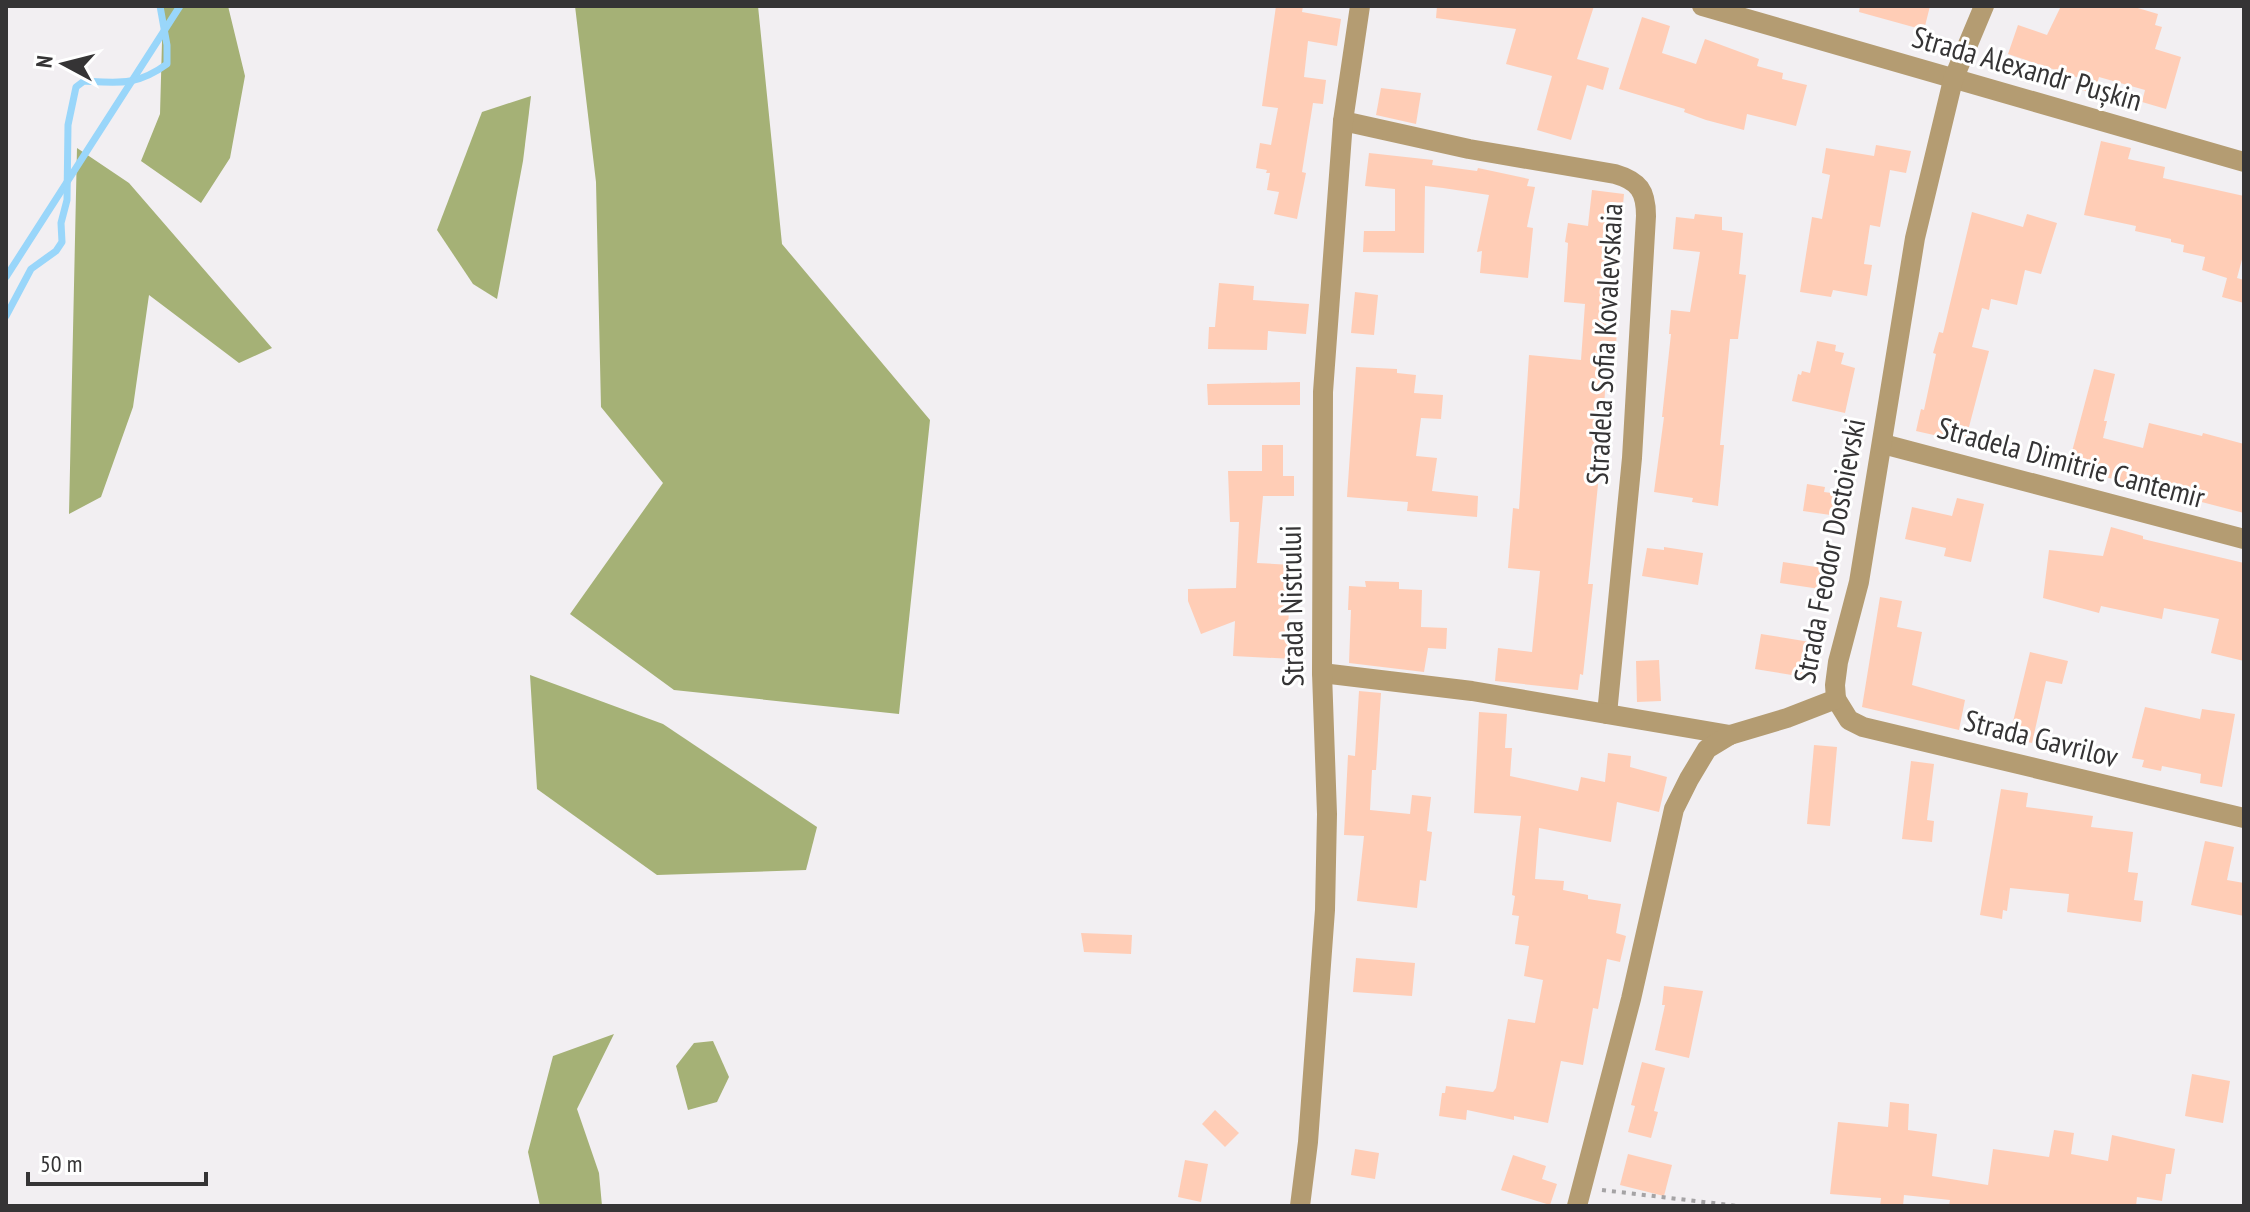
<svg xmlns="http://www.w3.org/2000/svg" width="2250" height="1212" font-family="'PT Sans Narrow',sans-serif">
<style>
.forest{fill:#a5b176}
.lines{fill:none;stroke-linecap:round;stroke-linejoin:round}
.stream{stroke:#99d6fa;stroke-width:7}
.building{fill:#ffcdb6}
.path{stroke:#a5a3a5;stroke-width:4;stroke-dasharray:4 6;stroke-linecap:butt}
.minor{stroke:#b49c72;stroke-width:20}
.labels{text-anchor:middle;stroke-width:6;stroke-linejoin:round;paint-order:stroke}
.street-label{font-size:30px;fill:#353435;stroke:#fff}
</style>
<rect width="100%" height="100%" fill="#f2eff2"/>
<g class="forest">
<polygon points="163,6 228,6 245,76 230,158 201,203 141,161 160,114"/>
<polygon points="575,6 758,6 782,244 930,420 899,714 674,690 570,614 663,483 601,407 596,182"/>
<polygon points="531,96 523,161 497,299 473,284 437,230 482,112"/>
<polygon points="77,148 129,183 272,348 239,363 149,295 133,407 101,497 69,514"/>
<polygon points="530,675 663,724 817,827 806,870 657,875 537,789"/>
<polygon points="614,1034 577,1109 599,1173 602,1206 540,1206 528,1152 553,1056"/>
<polygon points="713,1041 729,1077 717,1102 688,1110 676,1066 694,1043"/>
</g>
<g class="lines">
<g class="stream">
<polyline points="6,277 180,6"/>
<path d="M6,316L31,269L56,251L62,242L61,223L67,200L68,125L76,87L84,81C119,83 137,86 167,64V45L160,6"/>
</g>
</g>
<g class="building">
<polygon points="1276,6 1303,6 1302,12 1341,19 1337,46 1308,41 1304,77 1326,80 1323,104 1313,103 1302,172 1306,173 1297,219 1274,214 1279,192 1267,190 1270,173 1266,173 1267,170 1256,168 1260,143 1271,145 1278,108 1262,106"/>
<polygon points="1437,6 1594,6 1577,59 1609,68 1603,90 1587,85 1571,140 1537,130 1552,76 1506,64 1516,29 1436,18"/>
<polygon points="1860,6 1930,6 1924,30 1859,12"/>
<polygon points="2061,6 2131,6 2158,14 2155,25 2162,27 2155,49 2181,57 2166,109 2142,102 2145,90 2099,77 2094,94 2076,88 2079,78 2008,54 2018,25 2047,35"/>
<polygon points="1642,17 1670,26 1662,53 1696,64 1705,39 1759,59 1757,66 1783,73 1782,79 1807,85 1796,126 1747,114 1744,130 1706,120 1684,112 1685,109 1619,89"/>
<polygon points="1381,88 1421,93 1416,124 1376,115"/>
<polygon points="2101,141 2131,148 2128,159 2165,167 2163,178 2244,196 2244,252 2237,278 2244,280 2244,303 2222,297 2227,278 2202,270 2205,257 2183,252 2184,245 2171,242 2171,239 2135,231 2136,226 2084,215"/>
<polygon points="1876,145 1911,151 1906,173 1890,170 1880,227 1870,225 1864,264 1872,265 1867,296 1833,290 1831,297 1800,292 1812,217 1822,219 1830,175 1822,173 1826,148 1874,156"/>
<polygon points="1369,153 1433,160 1432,165 1477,171 1478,168 1529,179 1527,186 1535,187 1527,227 1533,228 1528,278 1480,273 1482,251 1477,252 1489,195 1443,188 1425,186 1424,253 1363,252 1364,231 1395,231 1395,189 1365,186"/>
<polygon points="1592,190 1624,194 1611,331 1617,332 1614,369 1606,368 1603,435 1588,584 1593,584 1583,675 1580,674 1578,690 1495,681 1498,648 1532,652 1540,571 1508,568 1513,508 1519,509 1529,355 1581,360 1585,304 1564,302 1568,243 1565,242 1568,223 1588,226"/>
<polygon points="1972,212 2023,227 2027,214 2057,223 2041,274 2025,270 2017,305 1991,299 1989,310 1982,308 1972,347 1989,351 1965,442 1916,431 1921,409 1924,410 1936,354 1933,353 1939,332 1943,333"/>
<polygon points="1695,214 1722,217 1722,230 1743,233 1739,274 1746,275 1738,339 1730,339 1720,445 1724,445 1718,506 1692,502 1693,498 1654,492 1664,417 1662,417 1671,334 1669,334 1671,310 1690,312 1700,252 1673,249 1676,217 1694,219"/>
<polygon points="1219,283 1254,286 1253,300 1309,304 1306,334 1268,331 1267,350 1208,349 1209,327 1215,327"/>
<polygon points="1355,292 1378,295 1374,335 1351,333"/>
<polygon points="1817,341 1836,345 1835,351 1844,353 1841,364 1855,368 1845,413 1792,401 1798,374 1801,375 1802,371 1810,373"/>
<polygon points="1356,367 1397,369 1397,373 1416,375 1414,393 1443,395 1441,419 1421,418 1416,456 1437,458 1432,491 1478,496 1477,517 1407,511 1408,502 1347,497"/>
<polygon points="2094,369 2115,374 2104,421 2107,421 2103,438 2143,448 2149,423 2202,436 2203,433 2244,444 2244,513 2086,472 2085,478 2066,474"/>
<polygon points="1300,382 1300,405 1208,405 1207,384"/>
<polygon points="1262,445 1283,445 1283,476 1294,476 1294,496 1263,496 1257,563 1292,565 1288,626 1295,626 1293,659 1233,656 1235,621 1201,634 1188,601 1188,589 1236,588 1239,522 1230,522 1228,471 1262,471"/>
<polygon points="1807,484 1825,487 1824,492 1847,495 1844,517 1803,511"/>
<polygon points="1957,498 1984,504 1971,562 1944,556 1946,548 1905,539 1912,507 1952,516"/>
<polygon points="2111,527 2143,536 2143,539 2244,563 2244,661 2211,653 2219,619 2164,608 2162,619 2101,606 2099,613 2043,598 2049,550 2103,556"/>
<polygon points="1664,547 1703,553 1698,585 1642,576 1647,548 1664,550"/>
<polygon points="1783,562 1836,570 1833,591 1780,583"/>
<polygon points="1365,581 1399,582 1399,589 1422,590 1421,627 1447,628 1446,649 1428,648 1424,672 1349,663 1351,610 1348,610 1349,586 1366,587"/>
<polygon points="1880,597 1902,601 1897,627 1922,632 1912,685 1965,700 1959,730 1862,707"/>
<polygon points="1761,634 1810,642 1804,677 1755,669"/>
<polygon points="2030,652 2068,661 2062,684 2046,681 2032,743 2009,738"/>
<polygon points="1659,660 1661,701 1637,702 1636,661"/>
<polygon points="1359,691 1381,693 1376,770 1372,770 1370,810 1410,814 1412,795 1431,797 1427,831 1432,832 1426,881 1420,880 1417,908 1357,901 1364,836 1344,835 1348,755 1355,756"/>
<polygon points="2145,707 2200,719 2202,709 2235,714 2222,787 2200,783 2201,774 2162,766 2161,771 2142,767 2144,760 2132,758"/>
<polygon points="1479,712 1507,714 1505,748 1512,748 1510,776 1578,791 1581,777 1605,782 1608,753 1631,756 1630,767 1667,777 1659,812 1617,802 1611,842 1539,828 1535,879 1564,881 1563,890 1588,895 1588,899 1621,904 1616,933 1626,936 1620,962 1607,959 1598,1009 1593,1008 1583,1065 1561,1061 1548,1123 1514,1116 1514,1120 1467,1110 1466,1120 1439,1116 1442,1093 1445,1093 1446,1086 1493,1092 1496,1088 1508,1019 1535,1023 1543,980 1524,976 1529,946 1515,944 1519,916 1512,915 1515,896 1512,895 1521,816 1474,813"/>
<polygon points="1814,745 1837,747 1830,826 1807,824"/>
<polygon points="1911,761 1934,764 1927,820 1934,821 1932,842 1902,839"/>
<polygon points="2001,789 2028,793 2026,807 2093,816 2091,827 2133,832 2128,872 2138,873 2134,900 2143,901 2141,922 2067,912 2069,894 2010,888 2007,911 2003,910 2002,919 1980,915"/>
<polygon points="2205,841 2234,847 2227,880 2244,883 2244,916 2191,905"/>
<polygon points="1081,933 1132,935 1131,954 1084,952"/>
<polygon points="1356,958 1415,963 1412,996 1353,992"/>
<polygon points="1664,986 1703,991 1689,1058 1655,1050 1665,1005 1662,1005"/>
<polygon points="1642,1062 1665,1068 1654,1111 1658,1112 1651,1138 1628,1132 1635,1106 1631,1105"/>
<polygon points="2192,1074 2230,1081 2223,1123 2185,1116"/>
<polygon points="1890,1102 1909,1104 1908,1130 1937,1134 1932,1176 1988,1185 1993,1149 2049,1157 2054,1130 2074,1133 2071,1154 2108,1161 2112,1135 2175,1149 2171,1174 2166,1174 2162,1201 2137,1197 2136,1206 1949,1206 1950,1200 1904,1195 1903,1206 1880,1206 1881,1198 1830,1194 1838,1122 1888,1127"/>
<polygon points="1215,1110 1239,1133 1225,1147 1202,1124"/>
<polygon points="1355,1149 1379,1153 1375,1179 1351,1175"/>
<polygon points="1628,1154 1672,1165 1664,1196 1620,1185"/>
<polygon points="1513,1155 1546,1166 1542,1179 1557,1184 1550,1205 1501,1190"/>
<polygon points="1185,1160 1208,1164 1201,1202 1178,1197"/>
</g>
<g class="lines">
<polyline class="path" points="1602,1190 1738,1206"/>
<g class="minor">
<polyline points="1702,6 2244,162"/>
<path d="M1343,121L1469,149L1615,174C1639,181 1646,191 1646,216L1632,458L1607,714"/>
<polyline points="1883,444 2244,539"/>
<polyline points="1322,673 1472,691 1730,735"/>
<polyline points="1836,699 1849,720 1863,727 2244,818"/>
<polyline points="1300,1206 1308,1142 1325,910 1327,814 1322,673 1323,392 1343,121 1360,6"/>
<polyline points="1577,1206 1631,999 1674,809 1689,779 1707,749 1730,735 1787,718 1836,699 1835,685 1838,662 1859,582 1915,238 1953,80 1984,6"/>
</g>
</g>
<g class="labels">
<g class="street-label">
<text transform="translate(2027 69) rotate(16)" y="10">Strada Alexandr Pușkin</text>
<text transform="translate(1605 344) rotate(-87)" y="10">Stradela Sofia Kovalevskaia</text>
<text transform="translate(2071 463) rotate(15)" y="10">Stradela Dimitrie Cantemir</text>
<text transform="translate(1830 551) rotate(-79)" y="10">Strada Feodor Dostoievski</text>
<text transform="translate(1292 606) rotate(-91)" y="10">Strada Nistrului</text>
<text transform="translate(2041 739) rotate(14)" y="10">Strada Gavrilov</text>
</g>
</g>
<rect width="2250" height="1212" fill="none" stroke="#353435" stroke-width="16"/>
<g transform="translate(64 64) rotate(277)" stroke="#ffffff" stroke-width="6" paint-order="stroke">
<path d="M0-6L14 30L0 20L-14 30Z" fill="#353435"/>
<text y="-12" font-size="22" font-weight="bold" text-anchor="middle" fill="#353435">N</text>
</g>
<path d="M28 1172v12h178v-12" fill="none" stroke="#353435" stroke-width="4"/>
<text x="40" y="1172" font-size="24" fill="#353435" stroke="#ffffff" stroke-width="6" paint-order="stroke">50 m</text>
</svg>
